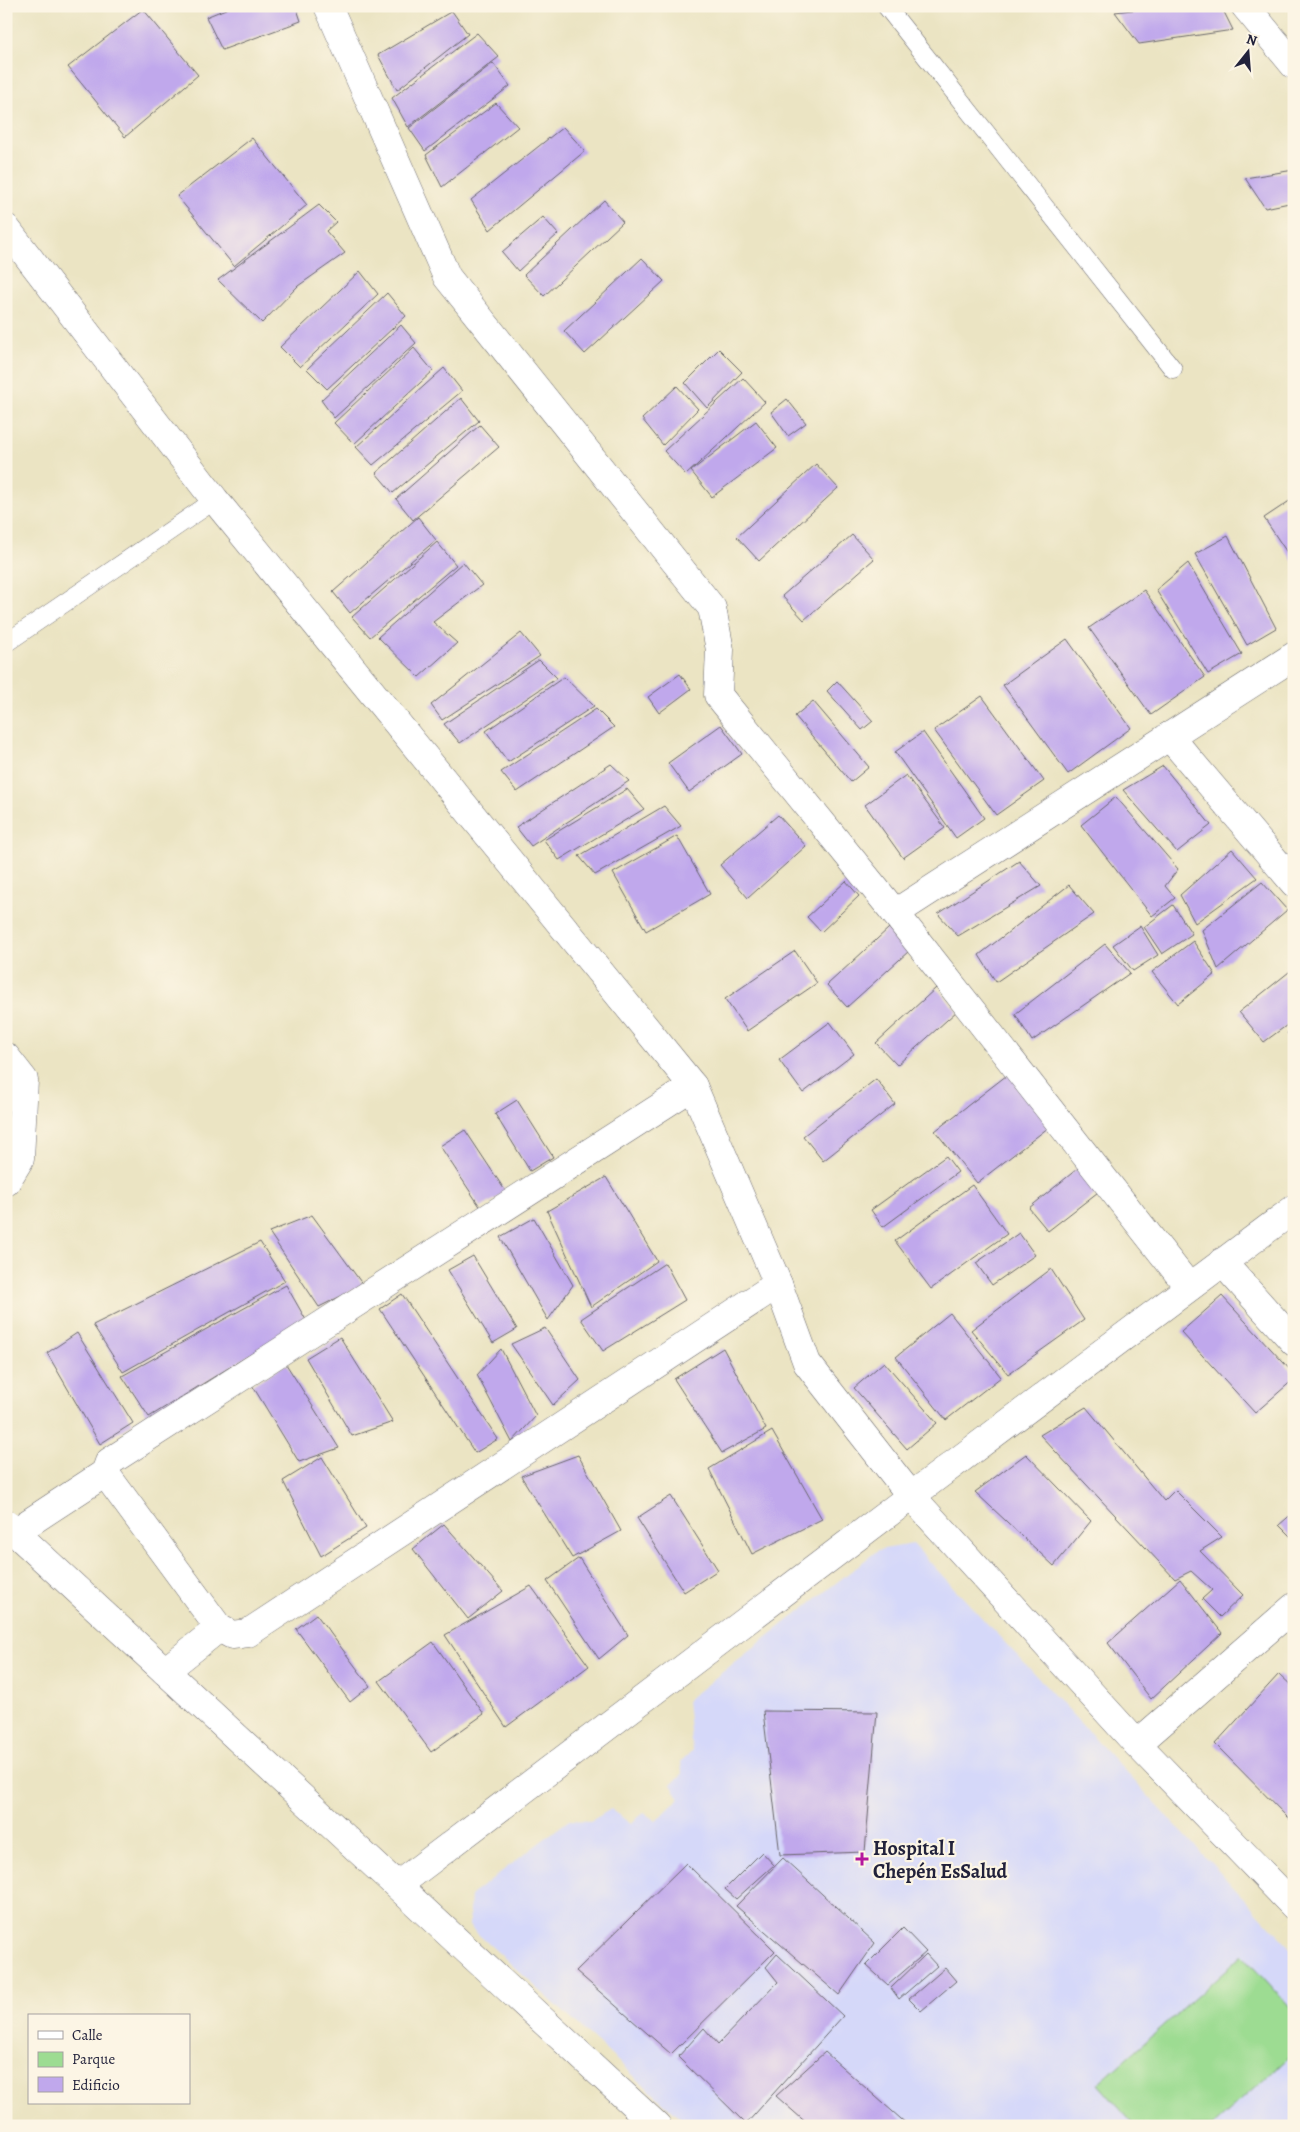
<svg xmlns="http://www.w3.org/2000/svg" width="1300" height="2132" font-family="Alegreya,serif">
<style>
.built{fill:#d5d8f9}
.green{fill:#9ddc92;stroke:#607f66}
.building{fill:#c0a8ec}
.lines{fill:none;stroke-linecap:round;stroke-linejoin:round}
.service-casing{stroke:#68666b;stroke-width:19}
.minor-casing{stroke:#68666b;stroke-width:29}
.service{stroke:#fff;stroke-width:18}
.minor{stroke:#fff;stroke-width:28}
.poi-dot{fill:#b5179e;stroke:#fcf5e5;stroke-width:2}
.labels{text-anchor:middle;stroke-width:4.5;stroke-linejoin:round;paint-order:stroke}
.poi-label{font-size:20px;font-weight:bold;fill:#22223b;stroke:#fcf5e5;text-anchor:start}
</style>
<rect width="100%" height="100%" fill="#fcf5e5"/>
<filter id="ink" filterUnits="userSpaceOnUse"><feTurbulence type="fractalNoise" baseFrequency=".02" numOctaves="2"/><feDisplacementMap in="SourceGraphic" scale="10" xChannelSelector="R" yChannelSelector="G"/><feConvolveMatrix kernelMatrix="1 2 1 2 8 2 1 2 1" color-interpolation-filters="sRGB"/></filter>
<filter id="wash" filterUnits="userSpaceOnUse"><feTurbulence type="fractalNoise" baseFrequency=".0096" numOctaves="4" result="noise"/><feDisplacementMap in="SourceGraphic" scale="20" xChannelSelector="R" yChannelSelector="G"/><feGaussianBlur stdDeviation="1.12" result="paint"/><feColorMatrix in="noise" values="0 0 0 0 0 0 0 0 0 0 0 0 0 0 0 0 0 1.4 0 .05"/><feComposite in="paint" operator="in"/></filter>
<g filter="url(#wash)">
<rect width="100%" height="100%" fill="#ebe4c3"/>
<polygon class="built" points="913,1544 1294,1952 1294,2126 689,2126 469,1926 471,1895 569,1820 591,1821 611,1809 631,1823 644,1813 656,1821 680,1798 671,1785 682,1774 681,1761 692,1751 687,1700 878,1550"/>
<polygon class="green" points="1243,1955 1294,2011 1294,2053 1212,2126 1135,2126 1098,2084"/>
<g id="blocks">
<g class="building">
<polygon points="233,6 296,6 301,21 222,50 206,17"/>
<polygon points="1166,6 1221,6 1233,30 1139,44 1115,12"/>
<polygon points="143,9 198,75 125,137 68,67"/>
<polygon points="452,11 468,34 397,90 378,55"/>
<polygon points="477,33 499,57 408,127 392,98"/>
<polygon points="493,63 510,86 425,151 409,128"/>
<polygon points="496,103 518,127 442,187 426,155"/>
<polygon points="563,127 585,151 490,230 471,200"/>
<polygon points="252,138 307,205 234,266 177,196"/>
<polygon points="1294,170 1294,202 1265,208 1245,178"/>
<polygon points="604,200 623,222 544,296 524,275"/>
<polygon points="319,205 336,222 326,231 345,253 298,286 262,323 218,280"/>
<polygon points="543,217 558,234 518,271 502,252"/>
<polygon points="642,258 664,281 585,354 564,331"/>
<polygon points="360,271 378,294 300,367 280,347"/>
<polygon points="387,293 406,316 327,389 307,369"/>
<polygon points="401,325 416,343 334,418 321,400"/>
<polygon points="414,348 433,371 354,444 334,423"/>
<polygon points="719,349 742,372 707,408 685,383"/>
<polygon points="444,368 462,391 373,465 356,447"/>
<polygon points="743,378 765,402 686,475 664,451"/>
<polygon points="677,386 698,409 663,445 642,419"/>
<polygon points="461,398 479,421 393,493 376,473"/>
<polygon points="787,399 806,423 788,436 771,412"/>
<polygon points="756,421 777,448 712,497 691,471"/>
<polygon points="480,425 499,447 413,520 396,499"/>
<polygon points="816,464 838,488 759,561 737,537"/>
<polygon points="1294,498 1294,563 1264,518"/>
<polygon points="418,517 436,540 350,613 333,592"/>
<polygon points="852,535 874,559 804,620 782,596"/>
<polygon points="1228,536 1276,628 1247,645 1195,554"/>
<polygon points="437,542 456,565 370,637 352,617"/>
<polygon points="463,562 482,585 433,622 457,643 419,677 378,637"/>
<polygon points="1188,563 1242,654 1208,674 1156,590"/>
<polygon points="1144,590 1205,677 1151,715 1089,628"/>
<polygon points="521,633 540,656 442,720 431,705"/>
<polygon points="1067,639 1131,728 1068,774 1003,685"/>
<polygon points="539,660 557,678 460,743 444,724"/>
<polygon points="680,674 691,689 659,713 648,697"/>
<polygon points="564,677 594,706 508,762 486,731"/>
<polygon points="837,681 873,721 862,730 827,691"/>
<polygon points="982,696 1044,781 996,815 934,730"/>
<polygon points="813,701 869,767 851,782 795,716"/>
<polygon points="596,709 614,727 517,792 501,772"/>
<polygon points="721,725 742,754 689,792 668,763"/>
<polygon points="923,732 984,818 956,838 895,752"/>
<polygon points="611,764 629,781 531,846 516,827"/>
<polygon points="1163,766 1211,825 1177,852 1123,790"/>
<polygon points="906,775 945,828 903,858 865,805"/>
<polygon points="627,789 644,809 559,860 544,840"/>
<polygon points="1116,797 1178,869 1165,886 1175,898 1152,916 1081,825"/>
<polygon points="664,806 681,826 595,875 579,856"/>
<polygon points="778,815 806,846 748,898 720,865"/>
<polygon points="677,836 710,894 646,931 613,873"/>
<polygon points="1232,849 1257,878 1195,923 1180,895"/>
<polygon points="1019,861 1041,886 958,936 938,914"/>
<polygon points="846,881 859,896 821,932 807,917"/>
<polygon points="1262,882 1287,910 1218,969 1202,930"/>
<polygon points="1069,885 1094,914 996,982 979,955"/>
<polygon points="1173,905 1192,934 1162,954 1144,927"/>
<polygon points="1140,926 1158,955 1133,971 1113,945"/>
<polygon points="889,928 909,951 847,1007 827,985"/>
<polygon points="1193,941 1215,974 1178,1004 1152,972"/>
<polygon points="1105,944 1130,973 1032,1041 1015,1014"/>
<polygon points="795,951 817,983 747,1031 725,999"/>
<polygon points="1294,968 1294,1020 1264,1042 1239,1012"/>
<polygon points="936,988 957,1011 897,1065 876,1043"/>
<polygon points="830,1022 854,1054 803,1093 779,1060"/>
<polygon points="1294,1027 1294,1042 1287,1033"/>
<polygon points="1011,1072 1053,1124 977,1183 935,1131"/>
<polygon points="876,1079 895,1104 823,1161 803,1136"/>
<polygon points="517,1100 553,1157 530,1171 495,1114"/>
<polygon points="465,1130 506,1192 481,1208 440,1146"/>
<polygon points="946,1156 958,1172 883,1227 871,1210"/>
<polygon points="1082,1165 1102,1189 1048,1231 1029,1208"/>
<polygon points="606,1177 657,1261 591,1307 547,1211"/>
<polygon points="972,1185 1007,1234 931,1289 895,1241"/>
<polygon points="312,1215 363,1285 319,1307 269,1232"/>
<polygon points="534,1218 573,1285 548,1320 500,1237"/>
<polygon points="1019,1233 1035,1255 992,1285 976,1263"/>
<polygon points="260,1242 285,1281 123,1372 93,1325"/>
<polygon points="473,1256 517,1329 493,1343 448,1270"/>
<polygon points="665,1263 685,1300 603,1351 581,1319"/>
<polygon points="1051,1269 1084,1320 1008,1374 971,1330"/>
<polygon points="286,1285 306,1320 149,1417 122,1376"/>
<polygon points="402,1294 498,1439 475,1453 380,1309"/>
<polygon points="1222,1296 1294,1374 1294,1379 1255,1413 1181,1332"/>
<polygon points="950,1313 1001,1377 946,1420 896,1357"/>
<polygon points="545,1328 580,1380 553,1405 511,1344"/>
<polygon points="77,1333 133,1423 100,1444 47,1353"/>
<polygon points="340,1337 393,1422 352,1436 306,1358"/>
<polygon points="723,1348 766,1429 722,1453 674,1379"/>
<polygon points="501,1349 536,1416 512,1442 477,1375"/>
<polygon points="884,1362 937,1423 907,1449 854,1388"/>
<polygon points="286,1364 339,1448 299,1462 252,1385"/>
<polygon points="1086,1407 1164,1501 1175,1490 1222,1537 1200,1551 1243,1595 1220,1617 1202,1599 1212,1590 1191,1571 1175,1579 1040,1435"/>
<polygon points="772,1431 822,1519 752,1554 709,1469"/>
<polygon points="1026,1454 1091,1521 1054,1566 975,1492"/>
<polygon points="578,1455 621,1531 572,1558 521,1476"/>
<polygon points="322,1457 366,1528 321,1556 283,1481"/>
<polygon points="671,1496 718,1570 684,1592 637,1518"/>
<polygon points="1294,1512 1294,1540 1279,1525"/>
<polygon points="444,1524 503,1591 468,1619 413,1549"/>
<polygon points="579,1558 628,1635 599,1659 547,1581"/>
<polygon points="1180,1579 1222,1633 1151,1699 1108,1643"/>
<polygon points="531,1586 589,1666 506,1727 445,1635"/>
<polygon points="316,1614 370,1686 350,1702 296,1629"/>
<polygon points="433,1642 484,1714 431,1752 379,1681"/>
<polygon points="1279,1674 1294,1688 1294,1824 1215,1744"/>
<polygon points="763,1711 877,1712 865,1852 780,1855"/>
<polygon points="762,1852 774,1865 736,1899 725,1889"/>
<polygon points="783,1858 875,1943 839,1995 736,1906"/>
<polygon points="686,1863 775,1951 671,2054 576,1971"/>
<polygon points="903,1928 926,1952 888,1985 866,1965"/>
<polygon points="777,1954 843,2016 746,2124 678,2057 704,2028 718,2044 778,1982 766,1967"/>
<polygon points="926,1954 937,1966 899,1999 891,1988"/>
<polygon points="945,1968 956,1981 921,2011 909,1999"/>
<polygon points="825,2052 909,2126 810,2126 776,2096"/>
</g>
</g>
</g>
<g filter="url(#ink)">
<use href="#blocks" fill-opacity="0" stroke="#68666b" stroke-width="1"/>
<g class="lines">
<defs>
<g id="service">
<polyline points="886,6 1173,369"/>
<polyline points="6,643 215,500"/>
</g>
<g id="minor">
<polyline points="328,6 447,277 712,608 720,650 718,695 895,913 1189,1287"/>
<polyline points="1245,6 1294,65"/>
<polyline points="6,228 215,500 693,1086 778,1284 807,1363 911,1496 1137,1744 1294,1906"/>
<polyline points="1169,736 1294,883"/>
<polyline points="895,913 1294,656"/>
<polyline points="6,1057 24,1080 20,1159 6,1182"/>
<polyline points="693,1086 109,1462 105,1473 219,1628 232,1635 248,1633 778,1284"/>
<polyline points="1222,1262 1294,1342"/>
<polyline points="6,1524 657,2126"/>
<polyline points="15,1532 105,1473"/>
<polyline points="165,1671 219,1628"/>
<polyline points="1137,1744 1294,1607"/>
<polyline points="398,1885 911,1496 1294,1209"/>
</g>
</defs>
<use href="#service" class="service-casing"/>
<use href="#minor" class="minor-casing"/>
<use href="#service" class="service"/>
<use href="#minor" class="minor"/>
</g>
</g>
<path class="poi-dot" d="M859.5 1851.5h5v5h5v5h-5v5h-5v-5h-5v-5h5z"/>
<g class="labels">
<g class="poi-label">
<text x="873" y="1855">Hospital I<tspan x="873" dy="23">Chepén EsSalud</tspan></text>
</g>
</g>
<rect width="1300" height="2132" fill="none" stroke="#fcf5e5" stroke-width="25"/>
<rect x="28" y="2014" width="162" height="90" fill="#fcf5e5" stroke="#a5a1a1"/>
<rect x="38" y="2031" width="25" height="8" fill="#ffffff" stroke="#a5a1a1"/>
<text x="72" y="2040" font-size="15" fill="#22223b">Calle</text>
<rect x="38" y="2052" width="25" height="15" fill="#9ddc92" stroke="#a5a1a1"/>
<text x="72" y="2064" font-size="15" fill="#22223b">Parque</text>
<rect x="38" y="2077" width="25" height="15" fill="#c0a8ec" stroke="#a5a1a1"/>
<text x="72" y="2090" font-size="15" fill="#22223b">Edificio</text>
<g transform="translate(1248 52) rotate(17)" stroke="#fcf5e5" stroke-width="4" paint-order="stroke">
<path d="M0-4L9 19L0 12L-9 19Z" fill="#22223b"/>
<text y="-8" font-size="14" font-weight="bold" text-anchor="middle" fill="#22223b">N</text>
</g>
</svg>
